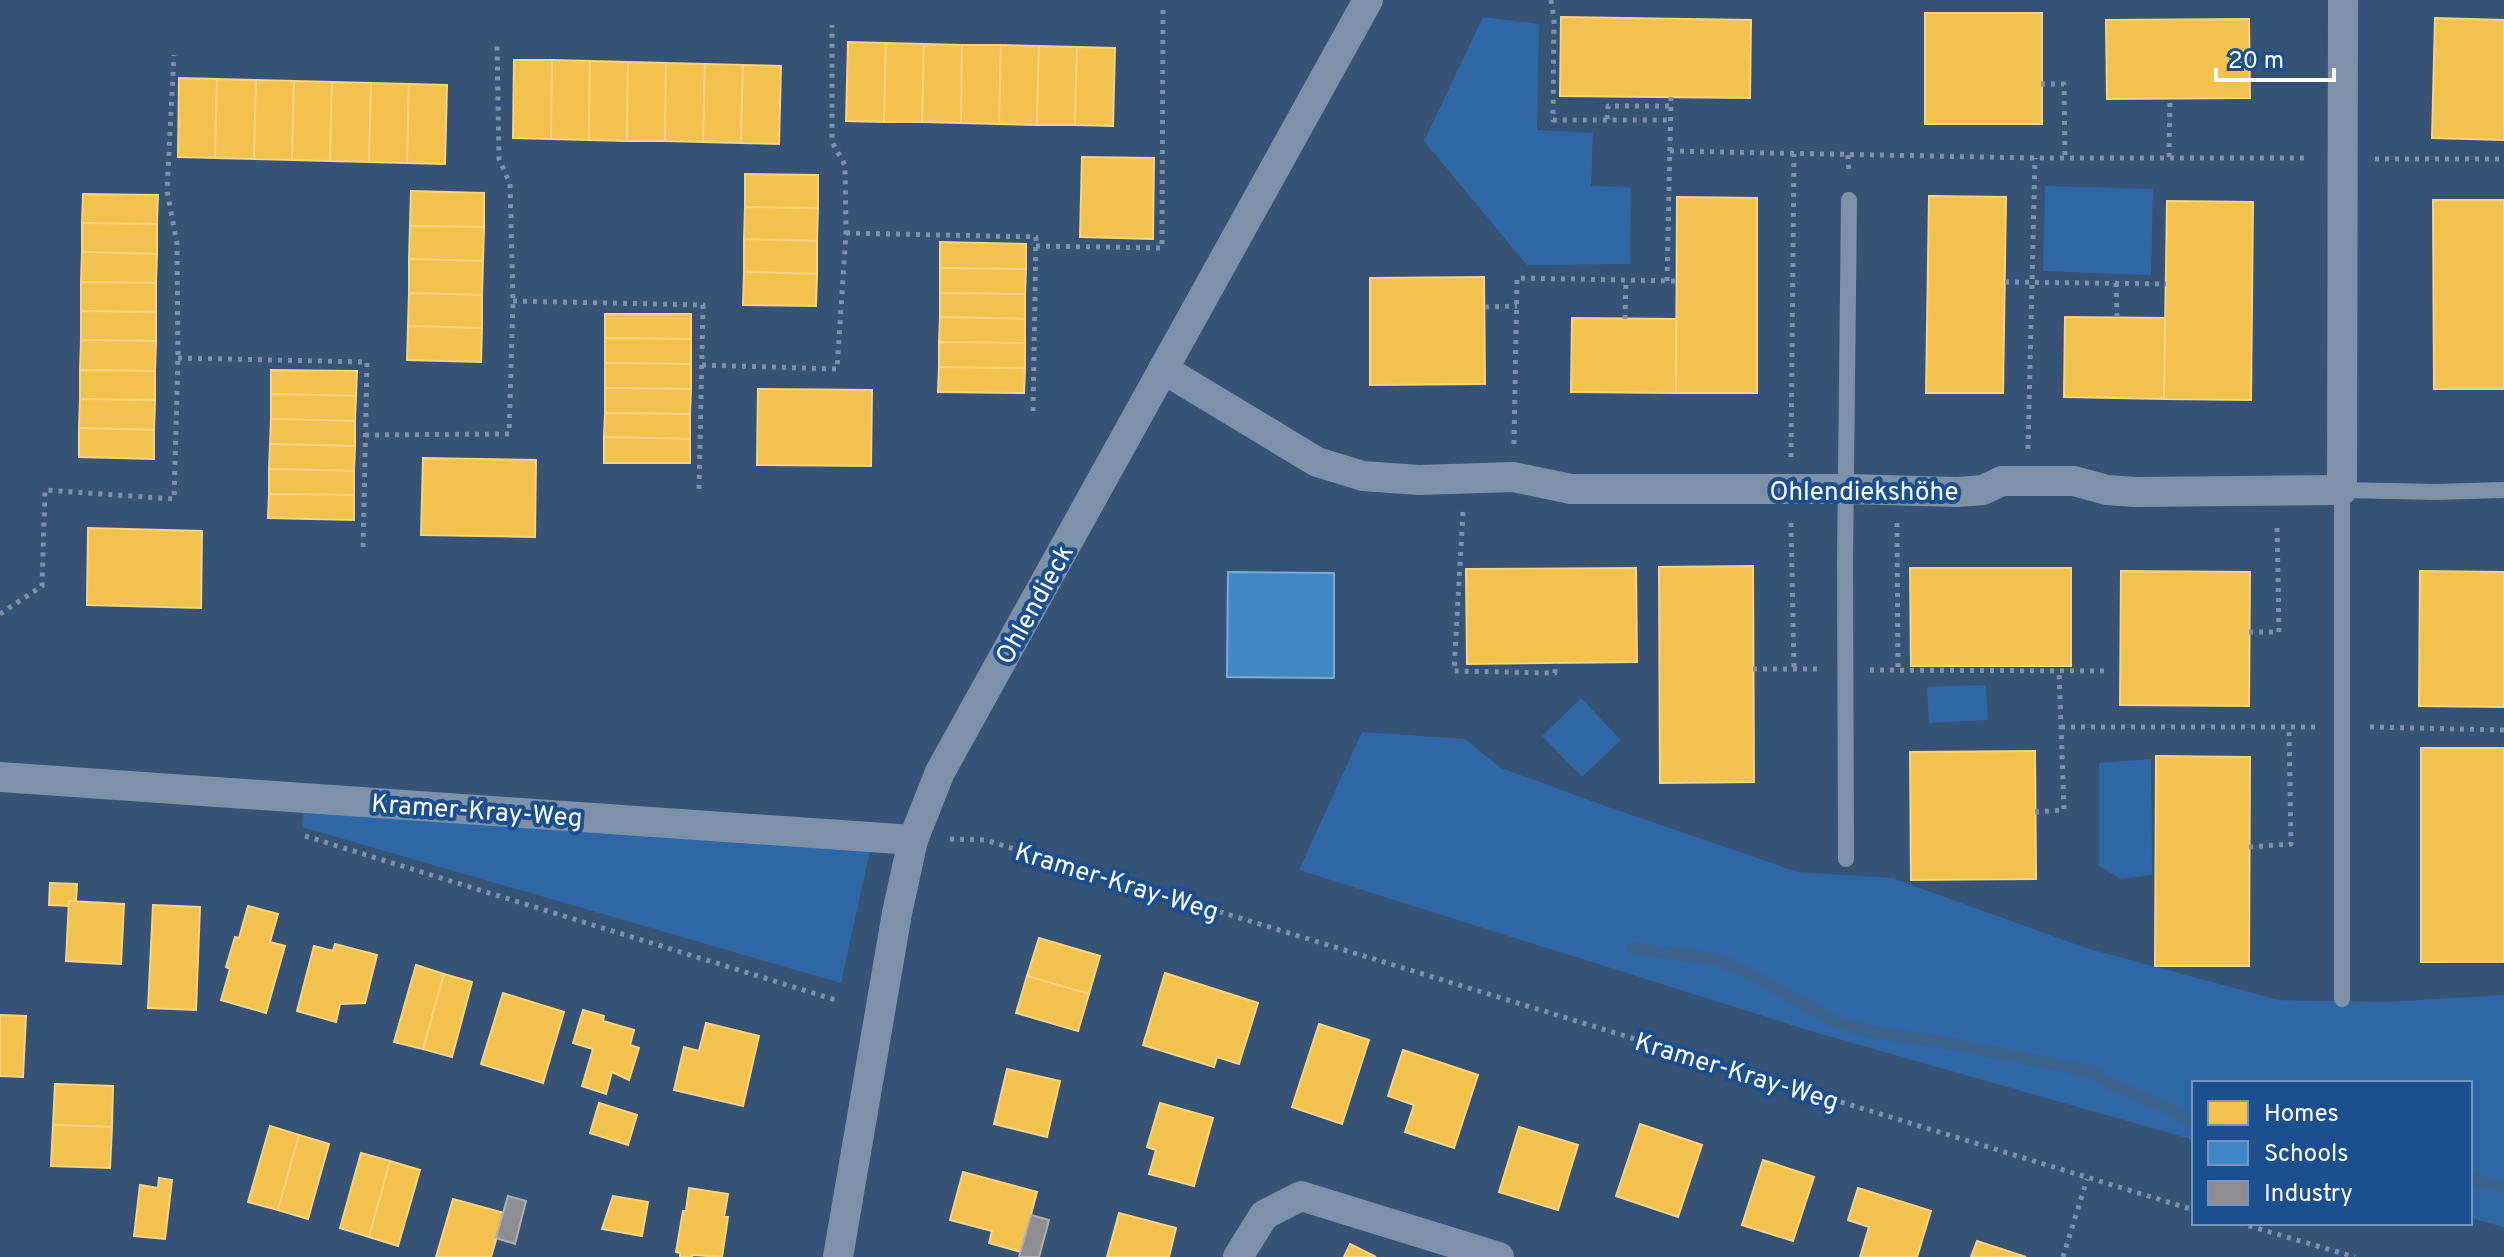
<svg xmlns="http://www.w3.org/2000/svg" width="2504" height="1257" font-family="Overpass,sans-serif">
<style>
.green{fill:#2f66a5}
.homes{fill:#f2c14e;stroke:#f6d483;stroke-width:2}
.schools{fill:#3f88c5;stroke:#79acd6;stroke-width:2}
.industry{fill:#8d8d92;stroke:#afafb3;stroke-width:2}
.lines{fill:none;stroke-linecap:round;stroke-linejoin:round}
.stream{stroke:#3b618d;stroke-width:12}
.path{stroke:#7d92a8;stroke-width:5;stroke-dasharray:4 6;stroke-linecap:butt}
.lane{stroke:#7d92a8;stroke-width:16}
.street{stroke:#7d92a8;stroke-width:30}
.labels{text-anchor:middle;stroke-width:8;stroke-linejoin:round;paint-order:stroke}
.street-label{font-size:26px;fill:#fff;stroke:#1b4f8f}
</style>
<rect width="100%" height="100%" fill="#365274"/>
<g class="green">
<polygon points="1483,17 1539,24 1537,130 1593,133 1591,186 1631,187 1630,264 1527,265 1424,141"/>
<polygon points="2045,186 2153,189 2151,275 2043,271"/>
<polygon points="1986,685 1988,720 1929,723 1927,687"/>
<polygon points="1581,698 1621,740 1582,777 1542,736"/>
<polygon points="1362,732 1465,739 1501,768 1611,808 1798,872 1892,878 2086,948 2279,1000 2386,1002 2504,995 2504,1227 2470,1218 2470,1083 2194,1083 2194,1140 1814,1032 1299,870"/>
<polygon points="2151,759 2152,875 2121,879 2099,866 2099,763"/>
<polygon points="304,810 870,851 841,983 302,827"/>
</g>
<g class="homes">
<rect x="1925" y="13" width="117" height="111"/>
<polygon points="1561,17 1751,20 1750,98 1560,96"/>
<polygon points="2435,18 2504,20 2504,140 2432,138"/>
<polygon points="2249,19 2250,98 2107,99 2106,20"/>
<polygon points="848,42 886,43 884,122 846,121"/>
<polygon points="886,43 924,44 922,122 884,122"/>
<polygon points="924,44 962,45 961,123 922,122"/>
<polygon points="962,45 1001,45 999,124 961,123"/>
<polygon points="1001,45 1039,46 1037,125 999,124"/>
<polygon points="1039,46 1077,47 1075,125 1037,125"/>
<polygon points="1077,47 1115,48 1113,126 1075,125"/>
<polygon points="514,60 552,60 551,139 513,138"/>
<polygon points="552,60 590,61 589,140 551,139"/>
<polygon points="590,61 628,62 627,141 589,140"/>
<polygon points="628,62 666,63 665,141 627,141"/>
<polygon points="666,63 705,64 703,142 665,141"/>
<polygon points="705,64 743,65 741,143 703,142"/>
<polygon points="743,65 781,66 779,144 741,143"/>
<polygon points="179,78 217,79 215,158 178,157"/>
<polygon points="217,79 256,80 254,159 215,158"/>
<polygon points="256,80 294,81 292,160 254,159"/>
<polygon points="294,81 332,82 330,161 292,160"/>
<polygon points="332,82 371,83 369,162 330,161"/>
<polygon points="371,83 409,84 407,163 369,162"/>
<polygon points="409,84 447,85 445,164 407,163"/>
<polygon points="1082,157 1154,158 1153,239 1080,237"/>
<polygon points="745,174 818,175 818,208 745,207"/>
<polygon points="411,191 484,193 484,227 410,226"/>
<polygon points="83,194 158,195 157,224 82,223"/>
<polygon points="1929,196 2006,197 2003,393 1926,393"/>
<polygon points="1677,197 1757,198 1757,393 1676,393"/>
<polygon points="2433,200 2504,200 2504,389 2434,389"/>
<polygon points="2167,201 2253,202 2251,400 2164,399"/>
<polygon points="745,207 818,208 817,241 744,239"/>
<polygon points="82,223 157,224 157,254 82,252"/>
<polygon points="410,226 484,227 483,261 409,259"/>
<polygon points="744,239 817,241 817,274 744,272"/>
<polygon points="940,242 1026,244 1026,269 940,268"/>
<polygon points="82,252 157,254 156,283 81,282"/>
<polygon points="409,259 483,261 482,295 409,293"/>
<polygon points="940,268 1026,269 1025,294 940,293"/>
<polygon points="744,272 817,274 816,306 743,305"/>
<polygon points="1484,277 1485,384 1370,385 1370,278"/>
<polygon points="81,282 156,283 156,312 81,311"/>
<polygon points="409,293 482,295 482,328 408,326"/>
<polygon points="940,293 1025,294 1025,319 940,317"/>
<polygon points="81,311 156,312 156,341 81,340"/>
<polygon points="605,314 691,314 691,339 605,338"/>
<polygon points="940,317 1025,319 1025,343 939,342"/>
<polygon points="2065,317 2165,318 2164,399 2064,397"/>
<polygon points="1572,318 1676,319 1676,393 1571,392"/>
<polygon points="408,326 482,328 481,362 407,360"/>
<polygon points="605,338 691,339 691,364 605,363"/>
<polygon points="81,340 156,341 155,371 80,370"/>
<polygon points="939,342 1025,343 1025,368 939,367"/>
<polygon points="605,363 691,364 691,389 605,388"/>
<polygon points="939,367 1025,368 1024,393 938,392"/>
<polygon points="80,370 155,371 155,400 80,399"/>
<polygon points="271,370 357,371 356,396 271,394"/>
<polygon points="605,388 691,389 690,414 605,413"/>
<polygon points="758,389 872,390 871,466 757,465"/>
<polygon points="271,394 356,396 355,421 271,419"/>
<polygon points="80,399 155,400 154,430 79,428"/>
<polygon points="605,413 690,414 690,439 604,437"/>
<polygon points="271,419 355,421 355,446 270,444"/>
<polygon points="79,428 154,430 154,459 79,457"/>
<polygon points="604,437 690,439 690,463 604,463"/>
<polygon points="270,444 355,446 354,471 269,469"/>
<polygon points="423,458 536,460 535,537 421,535"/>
<polygon points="269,469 354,471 354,495 269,494"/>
<polygon points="269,494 354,495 354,520 268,518"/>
<polygon points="88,528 202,531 201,608 87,605"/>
<polygon points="1753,566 1754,782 1660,783 1659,567"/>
<polygon points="1636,568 1637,662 1467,664 1466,569"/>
<polygon points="1910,568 2071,568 2071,666 1911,666"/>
<polygon points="2121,571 2250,572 2249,706 2120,705"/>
<polygon points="2420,571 2504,572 2504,707 2419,706"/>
<rect x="2421" y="748" width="83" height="214"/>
<polygon points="2035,751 2036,879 1911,880 1910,752"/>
<polygon points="2156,756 2250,757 2249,966 2155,966"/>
<polygon points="50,883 77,884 76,901 69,901 69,906 49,905"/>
<polygon points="69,901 124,904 121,964 66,961"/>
<polygon points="153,905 200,907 196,1010 148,1008"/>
<polygon points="248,906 278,914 270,942 285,946 266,1013 221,1000 230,969 226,967 235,937 239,938"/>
<polygon points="1039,938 1100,956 1089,994 1027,976"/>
<polygon points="335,944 377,955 365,1003 340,1004 336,1022 297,1011 314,946 333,951"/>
<polygon points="416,965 444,974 423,1049 394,1042"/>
<polygon points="1165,973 1258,1003 1239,1064 1217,1057 1214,1067 1143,1045"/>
<polygon points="444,974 472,982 452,1057 423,1049"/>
<polygon points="1027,976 1089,994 1078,1031 1016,1013"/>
<polygon points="503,993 564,1012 543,1083 481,1064"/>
<polygon points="583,1010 604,1016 603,1021 634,1030 630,1045 639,1048 629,1080 612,1072 606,1094 582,1086 593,1049 573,1043"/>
<polygon points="0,1015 26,1016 23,1077 0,1076"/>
<polygon points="706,1023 759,1036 743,1106 674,1090 684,1047 699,1051"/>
<polygon points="1319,1024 1369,1040 1342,1124 1292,1107"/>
<polygon points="1403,1050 1478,1075 1454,1148 1405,1132 1414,1105 1388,1096"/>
<polygon points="1007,1069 1060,1081 1047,1137 994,1124"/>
<polygon points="55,1084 113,1086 112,1127 53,1125"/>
<polygon points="599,1103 637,1115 628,1145 590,1133"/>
<polygon points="1160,1103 1213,1118 1194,1186 1149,1174 1156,1150 1147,1147"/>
<polygon points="1640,1124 1702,1145 1678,1217 1616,1196"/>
<polygon points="53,1125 112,1127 110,1168 51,1166"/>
<polygon points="270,1126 299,1135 278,1210 248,1202"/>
<polygon points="1519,1127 1578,1145 1558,1210 1499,1192"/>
<polygon points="299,1135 329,1144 308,1219 278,1210"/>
<polygon points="361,1153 390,1161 369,1237 340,1228"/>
<polygon points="1763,1160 1814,1177 1793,1241 1742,1225"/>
<polygon points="390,1161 420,1170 398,1246 369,1237"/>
<polygon points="963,1172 1037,1192 1021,1252 989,1243 992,1231 950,1220"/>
<polygon points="159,1178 172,1180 165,1239 134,1236 140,1185 158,1188"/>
<polygon points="689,1188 728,1194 724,1217 728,1217 722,1257 692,1255 692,1257 680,1257 680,1253 676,1252 683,1211 686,1211"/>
<polygon points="1858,1188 1931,1211 1917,1257 1860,1257 1869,1227 1848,1220"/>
<polygon points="613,1196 648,1202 642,1236 602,1229"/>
<polygon points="453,1199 504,1213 491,1257 436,1257"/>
<polygon points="1119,1213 1176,1228 1169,1257 1107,1257"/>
<polygon points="1977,1241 2026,1257 1971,1257"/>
<polygon points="1350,1244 1376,1257 1344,1257"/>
</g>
<polygon class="schools" points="1228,572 1334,573 1334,678 1227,677"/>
<g class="industry">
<polygon points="508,1196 526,1201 515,1244 496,1238"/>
<polygon points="1031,1215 1049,1220 1039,1257 1019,1257"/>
</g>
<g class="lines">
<g class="stream">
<polyline points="1633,948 1719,960 1750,974 1834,1021 1871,1032 1930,1040 2090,1071 2115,1086 2167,1108 2194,1124"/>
<polyline points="2470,1179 2504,1187"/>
</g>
<g class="path">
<polyline points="1551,0 1554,19 1553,120 1670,120"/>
<polyline points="2041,84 2064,84 2065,158"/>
<polyline points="1607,119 1608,106 1670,106"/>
<polyline points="1670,151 2035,158 2309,158"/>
<polyline points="1848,155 1849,174"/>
<polyline points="2169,157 2170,99"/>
<polyline points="2375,159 2504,159"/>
<polyline points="846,233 1036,237 1033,413"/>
<polyline points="1036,246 1162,248 1163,6"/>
<polyline points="1667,281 1671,97"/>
<polyline points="2005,282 2166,284"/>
<polyline points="2116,283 2117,318"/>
<polyline points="513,301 703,305 699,490"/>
<polyline points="1485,307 1517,306"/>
<polyline points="1625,319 1626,280"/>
<polyline points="178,358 367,362 363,552"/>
<polyline points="702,365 837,369 846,233 845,165 832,142 832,25"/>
<polyline points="365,435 509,434 513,301 510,184 499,159 497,41"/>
<polyline points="1514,444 1517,278 1677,281"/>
<polyline points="2028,449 2035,158"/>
<polyline points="1791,457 1794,154"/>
<polyline points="1463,512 1454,671 1555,673 1555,663"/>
<polyline points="1791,523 1794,669"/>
<polyline points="1897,523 1898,670"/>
<polyline points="0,614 42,586 45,490 174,499 178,358 177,244 167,191 174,55"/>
<polyline points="2249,632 2279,632 2277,523"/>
<polyline points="1753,669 1820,669"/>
<polyline points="1870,670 2106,671"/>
<polyline points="2061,727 2316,727"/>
<polyline points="2370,727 2504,730"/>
<polyline points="2035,812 2064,810 2059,671"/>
<polyline points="305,836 839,1001"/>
<polyline points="950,839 985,840 2194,1210"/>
<polyline points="2249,847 2291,844 2289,727"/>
<polyline points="2239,1223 2355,1257"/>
<polyline points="2063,1257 2087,1179"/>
</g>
<g class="lane">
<polyline points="1846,859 1845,562 1849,200"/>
<polyline points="2342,999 2342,490 2435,492 2504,490"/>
</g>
<g class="street">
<polyline points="1163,369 1317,462 1363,476 1419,480 1513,477 1571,489 1847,489 1958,492 1983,490 2002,481 2074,481 2107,490 2135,492 2342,490 2343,0"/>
<polyline points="0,777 913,840"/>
<polyline points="838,1257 897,913 913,840 940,772 1368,0"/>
<polyline points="1238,1257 1264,1215 1301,1196 1499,1257"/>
</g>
</g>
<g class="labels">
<g class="street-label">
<text x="1864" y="500">Ohlendiekshöhe</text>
<text transform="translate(1034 604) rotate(-61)" y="9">Ohlendieck</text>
<text transform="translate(477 810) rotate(4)" y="9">Kramer-Kray-Weg</text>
<text transform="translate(1117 881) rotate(17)" y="9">Kramer-Kray-Weg</text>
<text transform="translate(1737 1071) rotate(17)" y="9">Kramer-Kray-Weg</text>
</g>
</g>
<rect x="2192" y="1081" width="280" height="144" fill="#1b4f8f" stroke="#7695bc" stroke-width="2"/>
<rect x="2208" y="1101" width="40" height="24" fill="#f2c14e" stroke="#7695bc" stroke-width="2"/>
<text x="2264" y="1121" font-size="24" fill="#ffffff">Homes</text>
<rect x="2208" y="1141" width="40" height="24" fill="#3f88c5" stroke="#7695bc" stroke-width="2"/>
<text x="2264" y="1161" font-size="24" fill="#ffffff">Schools</text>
<rect x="2208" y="1181" width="40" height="24" fill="#8d8d92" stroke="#7695bc" stroke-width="2"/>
<text x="2264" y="1201" font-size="24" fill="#ffffff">Industry</text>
<path d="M2216 68v12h118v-12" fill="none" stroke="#ffffff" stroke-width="4"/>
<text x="2228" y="68" font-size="24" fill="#ffffff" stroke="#1b4f8f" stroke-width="6" paint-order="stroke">20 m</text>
</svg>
